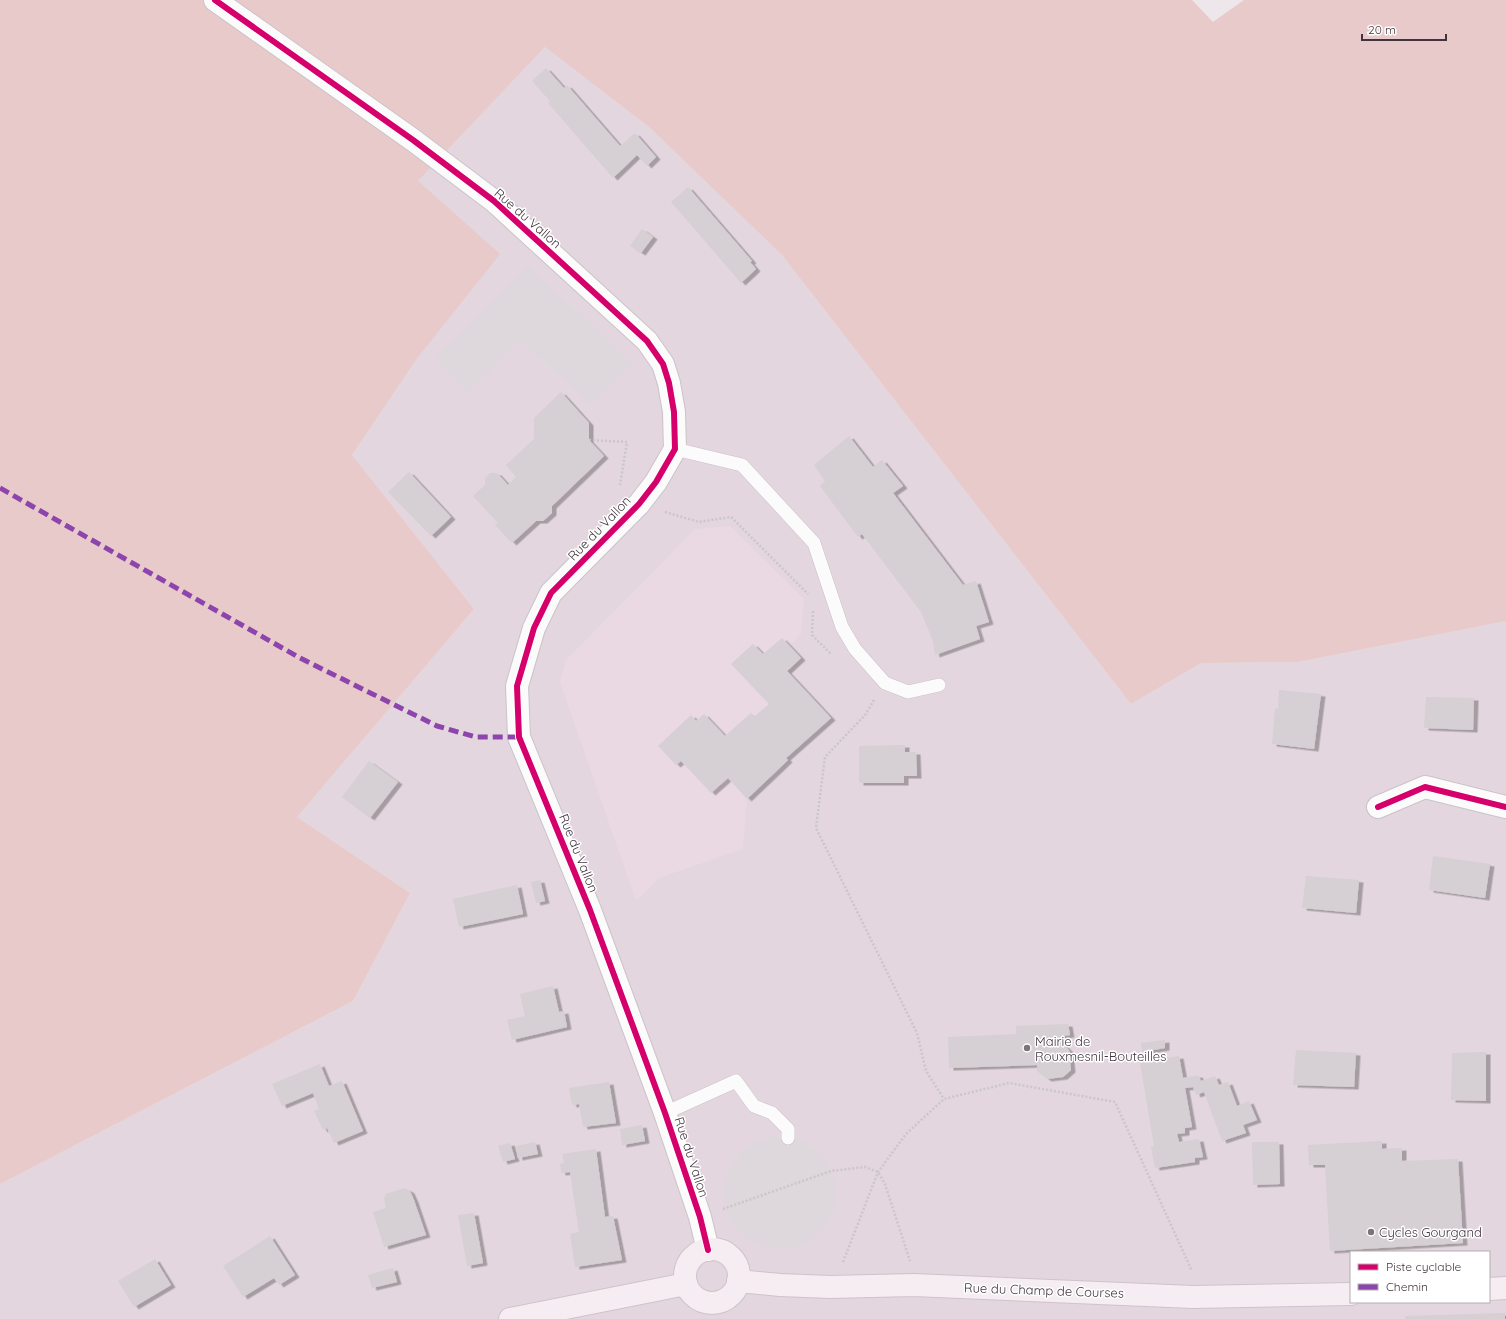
<svg xmlns="http://www.w3.org/2000/svg" width="1506" height="1319" font-family="Quicksand,sans-serif">
<style>
.residential{fill:#e3d6de;fill-rule:evenodd}
.education{fill:#ead8e3}
.green{fill:#e7cac9}
.parking{fill:#ded7db}
.building{fill:#d6cfd4;filter:url(#shadow)}
.lines{fill:none;stroke-linecap:round;stroke-linejoin:round}
.lane-casing{stroke:#cbc3c8;stroke-width:14}
.street-casing{stroke:#cbc3c8;stroke-width:24}
.secondary-casing{stroke:#d0c2ca;stroke-width:24}
.path{stroke:#cbc6ca;stroke-width:2.5;stroke-dasharray:2 2;stroke-linecap:butt}
.lane{stroke:#fcfbfc;stroke-width:13}
.street{stroke:#fcfbfc;stroke-width:22}
.secondary{stroke:#f5edf2;stroke-width:22}
.quiet{stroke:#8e44ad;stroke-width:5;stroke-dasharray:10 5;stroke-linecap:butt}
.cycleway-casing{stroke:#fff;stroke-width:8}
.cycleway{stroke:#d6006c;stroke-width:6}
.poi-dot{fill:#7d727a;stroke:#fff;stroke-width:1.5}
.labels{text-anchor:middle;stroke-width:3;stroke-linejoin:round;paint-order:stroke}
.street-label{font-size:13px;fill:#41343e;stroke:#fff}
.poi-label{font-size:13px;fill:#41343e;stroke:#fff;text-anchor:start}
</style>
<defs>
<filter id="shadow"><feDropShadow dx="4.5" dy="2.5" stdDeviation="0" flood-color="#0004"/></filter>
</defs>
<rect width="100%" height="100%" fill="#ede6ea"/>
<path class="residential" d="M545,47L649,127L782,255L1131,704L1201,663L1298,662L1506,621V1319H0V1184L353,1001L410,893L297,817L474,609L352,455L418,357V181ZM1351,1252H1489V1302H1351Z"/>
<polygon class="education" points="730,526 804,599 801,634 789,646 801,658 787,671 831,718 786,758 788,760 747,799 743,849 659,878 636,901 560,682 566,660 695,529"/>
<polygon class="green" points="0,0 1192,0 1213,22 1244,0 1506,0 1506,621 1298,662 1201,663 1131,704 782,255 649,127 545,47 418,181 500,254 418,357 352,455 474,609 297,817 410,893 353,1001 0,1184"/>
<g class="parking">
<polygon points="528,266 632,363 592,405 521,340 468,392 435,357"/>
<circle cx="780" cy="1193" r="56"/>
</g>
<g class="building">
<polygon points="546,68 564,88 567,85 620,146 635,133 656,157 647,166 637,155 613,178 548,103 550,101 532,81"/>
<polygon points="688,187 752,261 750,262 756,269 741,283 671,202"/>
<polygon points="642,229 653,237 641,253 630,246"/>
<polygon points="561,392 589,423 589,440 604,456 552,506 552,513 543,521 536,521 512,543 495,525 498,523 473,496 485,485 485,478 490,473 497,473 508,485 516,477 506,465 534,439 534,418"/>
<polygon points="849,436 873,467 882,460 903,486 893,493 963,585 976,581 989,622 976,626 980,639 935,655 933,641 921,612 862,534 858,537 820,486 825,481 814,465"/>
<polygon points="409,472 451,517 431,536 388,492"/>
<polygon points="782,638 801,658 787,671 831,718 786,758 788,760 747,799 728,778 711,793 681,761 676,765 658,746 691,715 696,721 704,714 725,736 751,713 755,716 769,704 731,664 753,644 763,654"/>
<polygon points="1279,690 1321,694 1314,749 1272,744 1275,708 1278,709"/>
<polygon points="1426,697 1474,698 1473,730 1424,728"/>
<polygon points="905,745 905,752 916,752 917,776 904,776 904,783 859,783 859,746"/>
<polygon points="369,761 398,782 370,818 342,797"/>
<polygon points="1433,856 1490,864 1485,898 1429,890"/>
<polygon points="1306,876 1359,880 1356,913 1302,908"/>
<polygon points="540,880 545,901 536,903 531,882"/>
<polygon points="517,885 523,914 459,927 453,899"/>
<polygon points="553,986 559,1012 564,1011 567,1027 512,1040 507,1020 525,1016 520,994"/>
<polygon points="1068,1024 1070,1035 1063,1036 1064,1045 1069,1050 1071,1070 1063,1077 1047,1079 1037,1071 1037,1065 949,1068 948,1037 1016,1034 1016,1026"/>
<polygon points="1165,1040 1165,1048 1142,1052 1141,1043"/>
<polygon points="1296,1050 1356,1053 1354,1087 1293,1085"/>
<polygon points="1486,1052 1486,1101 1451,1100 1452,1053"/>
<polygon points="1179,1056 1183,1078 1198,1075 1201,1081 1215,1076 1219,1085 1228,1082 1237,1106 1249,1101 1257,1120 1243,1125 1246,1133 1222,1141 1204,1092 1196,1095 1193,1087 1185,1088 1192,1127 1185,1128 1185,1133 1177,1134 1179,1142 1199,1139 1203,1157 1195,1158 1195,1162 1155,1168 1151,1147 1154,1146 1140,1063"/>
<polygon points="320,1064 329,1086 342,1081 363,1131 334,1143 327,1128 323,1130 314,1111 319,1109 313,1093 282,1106 272,1084"/>
<polygon points="609,1082 616,1123 583,1127 579,1104 572,1105 569,1088"/>
<polygon points="642,1125 645,1141 622,1145 620,1129"/>
<polygon points="1382,1141 1382,1149 1402,1148 1402,1161 1458,1159 1463,1243 1330,1251 1325,1165 1309,1165 1308,1145"/>
<polygon points="535,1142 538,1154 518,1158 516,1146"/>
<polygon points="1252,1142 1279,1142 1280,1184 1253,1185"/>
<polygon points="510,1143 515,1159 503,1162 498,1146"/>
<polygon points="596,1149 605,1217 613,1216 622,1260 575,1267 570,1234 579,1232 570,1172 561,1173 560,1164 564,1163 562,1154"/>
<polygon points="405,1188 410,1191 414,1200 426,1235 384,1247 373,1212 386,1208 384,1199 386,1194"/>
<polygon points="474,1213 483,1263 467,1266 458,1215"/>
<polygon points="270,1236 295,1275 279,1285 274,1278 243,1297 223,1266"/>
<polygon points="155,1259 171,1285 134,1307 118,1281"/>
<polygon points="393,1268 397,1282 372,1288 368,1275"/>
<polygon points="1505,1313 1505,1319 1405,1319 1405,1316"/>
</g>
<g class="lines">
<defs>
<g id="lane">
<polyline points="675,449 742,465 814,543 842,627 855,649 885,683 908,692 939,685"/>
<polyline points="665,1113 736,1081 754,1106 772,1113 788,1129 788,1138"/>
</g>
<g id="street">
<polyline points="215,0 413,140 494,201 647,341 663,364 669,383 674,412 675,449 656,482 639,504 551,593 534,628 517,686 519,737 590,910 665,1113 700,1217 708,1250"/>
<polyline points="1378,807 1425,787 1506,807"/>
</g>
<g id="secondary">
<circle cx="712" cy="1276" r="27"/>
<polyline points="738,1281 780,1285 830,1287 914,1285 1193,1297 1351,1294"/>
<polyline points="1489,1289 1506,1288"/>
<polyline points="510,1319 686,1284"/>
</g>
</defs>
<use href="#lane" class="lane-casing"/>
<use href="#street" class="street-casing"/>
<use href="#secondary" class="secondary-casing"/>
<g class="path">
<polyline points="589,440 627,442 620,485"/>
<polyline points="665,512 699,522 731,517 808,594"/>
<polyline points="813,611 812,635 831,654"/>
<polyline points="874,700 866,714 825,757 816,828 917,1033 926,1071 944,1099"/>
<polyline points="723,1209 831,1171 865,1167 878,1172 885,1184 910,1261"/>
<polyline points="843,1262 878,1172 906,1134 944,1099 1009,1083 1115,1102 1192,1271"/>
</g>
<use href="#lane" class="lane"/>
<use href="#street" class="street"/>
<use href="#secondary" class="secondary"/>
<polyline class="quiet" points="0,488 300,658 437,726 476,737 519,737"/>
<defs>
<g id="cycleway">
<polyline points="215,0 413,140 494,201 647,341 663,364 669,383 674,412 675,449 656,482 639,504 551,593 534,628 517,686 519,737 590,910 665,1113 700,1217 708,1250"/>
<polyline points="1378,807 1425,787 1506,807"/>
</g>
</defs>
<use href="#cycleway" class="cycleway-casing"/>
<use href="#cycleway" class="cycleway"/>
</g>
<g class="poi-dot">
<circle cx="1027" cy="1048" r="4"/>
<circle cx="1371" cy="1232" r="4"/>
</g>
<g class="labels">
<g class="street-label">
<text transform="translate(528 218) rotate(41)" y="5">Rue du Vallon</text>
<text transform="translate(599 528) rotate(-46)" y="5">Rue du Vallon</text>
<text transform="translate(579 853) rotate(68)" y="5">Rue du Vallon</text>
<text transform="translate(692 1157) rotate(72)" y="5">Rue du Vallon</text>
<text transform="translate(1044 1290) rotate(2)" y="5">Rue du Champ de Courses</text>
</g>
<g class="poi-label">
<text x="1035" y="1046">Mairie de<tspan x="1035" dy="15">Rouxmesnil-Bouteilles</tspan></text>
<text x="1379" y="1237">Cycles Gourgand</text>
</g>
</g>
<rect x="1350" y="1251" width="140" height="52" fill="#ffffff" stroke="#b3aeb2"/>
<rect x="1358" y="1264" width="20" height="6" fill="#d6006c" stroke="#b3aeb2"/>
<text x="1386" y="1271" font-size="12" fill="#41343e">Piste cyclable</text>
<rect x="1358" y="1284" width="20" height="6" fill="#8e44ad" stroke="#b3aeb2"/>
<text x="1386" y="1291" font-size="12" fill="#41343e">Chemin</text>
<path d="M1362 34v6h84v-6" fill="none" stroke="#41343e" stroke-width="2"/>
<text x="1368" y="34" font-size="12" fill="#41343e" stroke="#ffffff" stroke-width="3" paint-order="stroke">20 m</text>
</svg>
